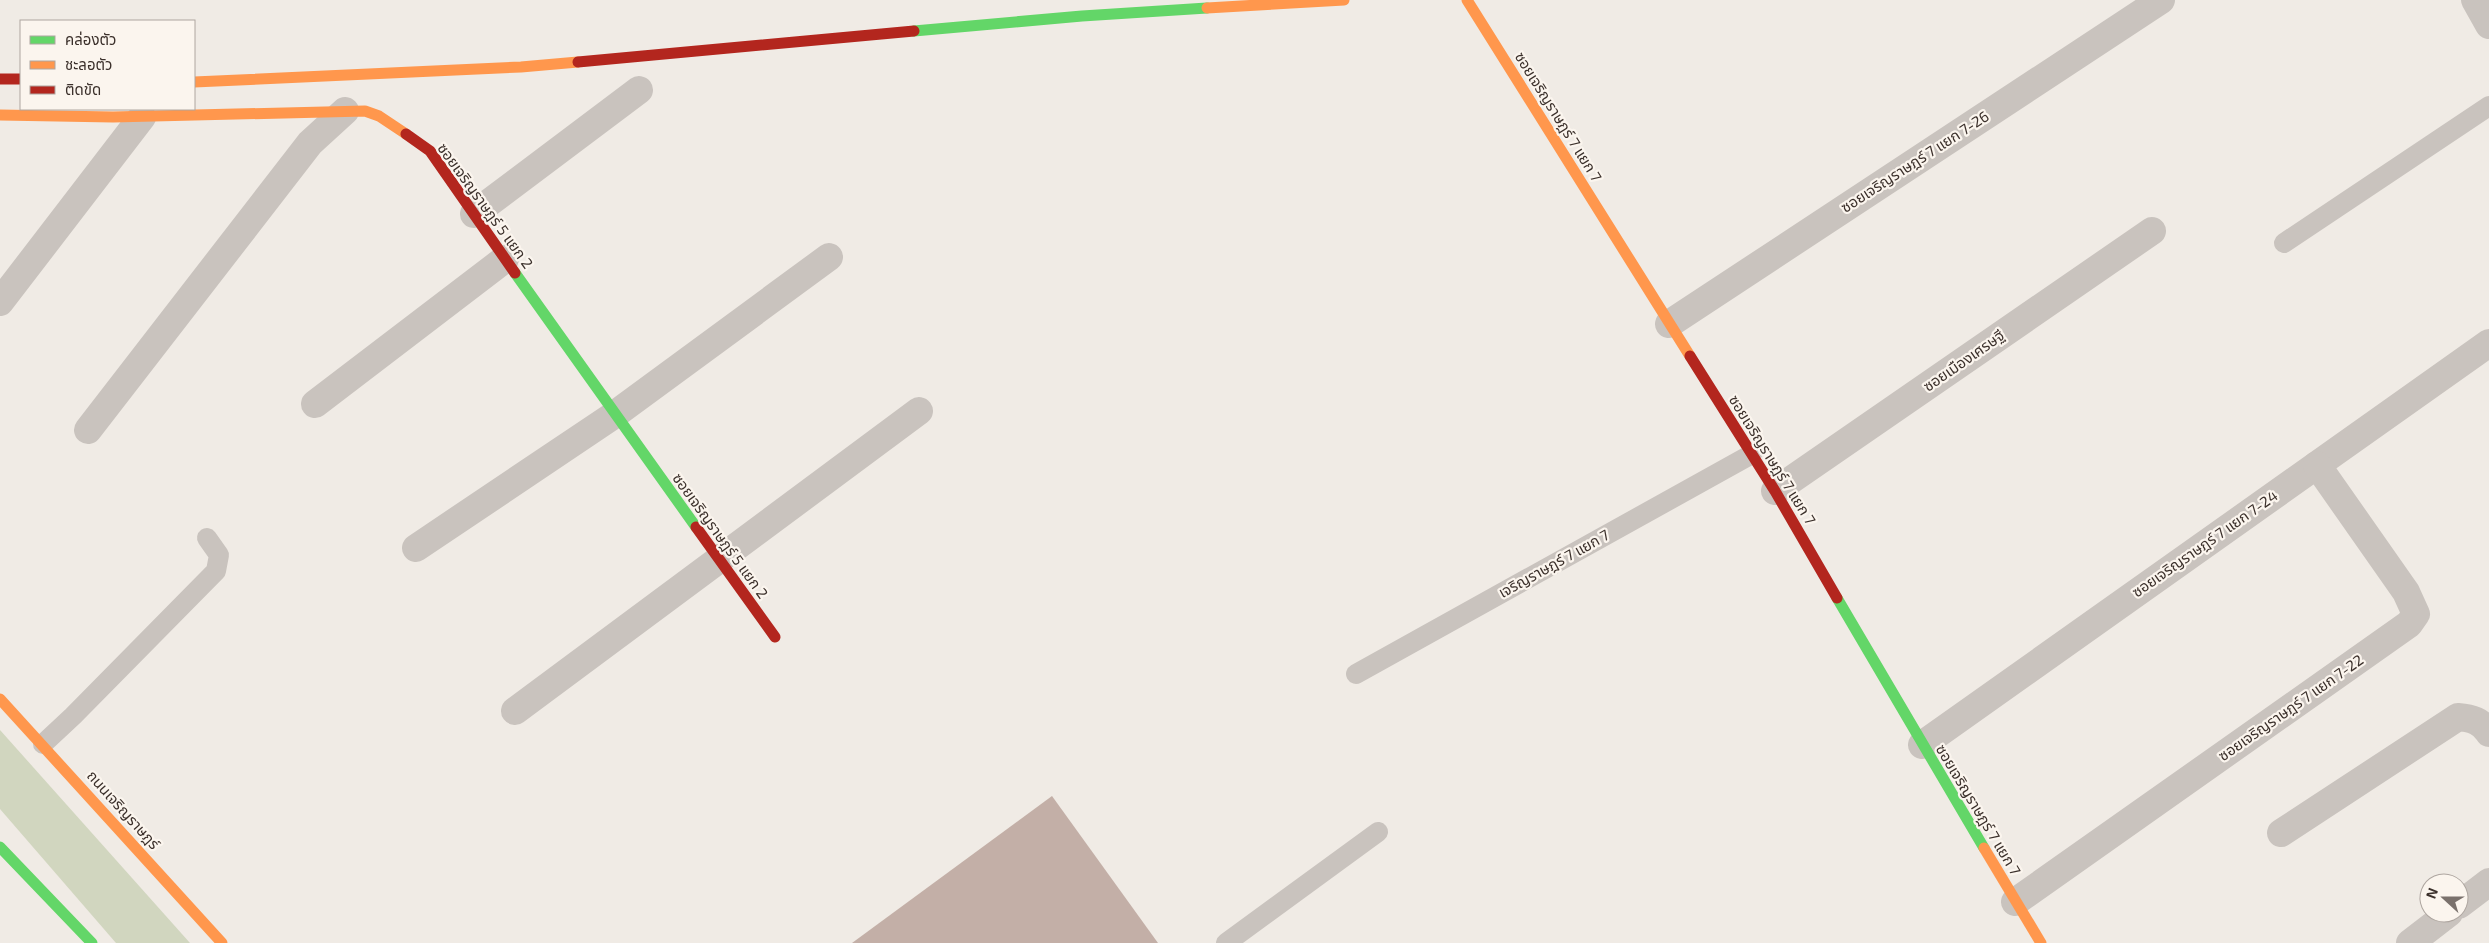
<svg xmlns="http://www.w3.org/2000/svg" width="2489" height="943" font-family="'Exo 2','Noto Sans Thai',sans-serif">
<style>
.green{fill:#d1d6bf}
.building{fill:#c3afa7}
.lines{fill:none;stroke-linecap:round;stroke-linejoin:round}
.lane{stroke:#c9c3be;stroke-width:20}
.street{stroke:#c9c3be;stroke-width:28}
.fast{stroke:#63d668;stroke-width:11}
.slow{stroke:#ff974d;stroke-width:11}
.jam{stroke:#b3261e;stroke-width:11}
.labels{text-anchor:middle;stroke-width:4.5;stroke-linejoin:round;paint-order:stroke}
.street-label{font-size:15px;fill:#3b302b;stroke:#fbf5ee}
</style>
<rect width="100%" height="100%" fill="#f0ebe5"/>
<polygon class="green" points="0,730 190,943 116,943 0,809"/>
<polygon class="building" points="1052,796 1158,943 852,943"/>
<g class="lines">
<g class="lane">
<polyline points="2284,243 2489,106"/>
<polyline points="1356,674 1752,454"/>
<polyline points="43,744 73,716 216,571 219,555 207,538"/>
<polyline points="1226,943 1378,832"/>
</g>
<g class="street">
<polyline points="2475,0 2489,25"/>
<polyline points="474,214 639,90"/>
<polyline points="0,302 142,117"/>
<polyline points="1669,324 2161,0"/>
<polyline points="315,404 505,259"/>
<polyline points="88,430 310,143 345,111"/>
<polyline points="1775,491 2152,231"/>
<polyline points="416,548 614,415 829,257"/>
<polyline points="515,711 919,411"/>
<polyline points="1922,745 2489,343"/>
<path d="M2281,833L2458,717C2471,718 2482,721 2489,733"/>
<polyline points="2015,902 2409,624 2416,614 2406,592 2317,465"/>
<polyline points="2459,905 2489,882"/>
<polyline points="2410,943 2449,913"/>
</g>
<g class="fast">
<polyline points="914,31 1082,16 1207,8"/>
<polyline points="515,273 696,527"/>
<polyline points="1837,598 1984,848"/>
<polyline points="0,847 92,943"/>
</g>
<g class="slow">
<polyline points="1467,0 1690,356"/>
<polyline points="1207,8 1344,0"/>
<polyline points="194,82 521,67 578,62"/>
<polyline points="0,115 113,117 365,111 379,116 406,134"/>
<polyline points="0,699 222,943"/>
<polyline points="1984,848 2041,943"/>
</g>
<g class="jam">
<polyline points="578,62 914,31"/>
<polyline points="0,79 21,79"/>
<polyline points="406,134 430,151 515,273"/>
<polyline points="1690,356 1775,491 1837,598"/>
<polyline points="696,527 775,637"/>
</g>
</g>
<g class="labels">
<g class="street-label">
<text transform="translate(1558 117) rotate(58)" y="5">ซอยเจริญราษฎร์ 7 แยก 7</text>
<text transform="translate(1915 162) rotate(-33)" y="5">ซอยเจริญราษฎร์ 7 แยก 7-26</text>
<text transform="translate(485 206) rotate(54)" y="5">ซอยเจริญราษฎร์ 5 แยก 2</text>
<text transform="translate(1964 361) rotate(-35)" y="5">ซอยเมืองเศรษฐี</text>
<text transform="translate(1772 460) rotate(58)" y="5">ซอยเจริญราษฎร์ 7 แยก 7</text>
<text transform="translate(720 536) rotate(54)" y="5">ซอยเจริญราษฎร์ 5 แยก 2</text>
<text transform="translate(2205 544) rotate(-35)" y="5">ซอยเจริญราษฎร์ 7 แยก 7-24</text>
<text transform="translate(1554 564) rotate(-29)" y="5">เจริญราษฎร์ 7 แยก 7</text>
<text transform="translate(2291 708) rotate(-35)" y="5">ซอยเจริญราษฎร์ 7 แยก 7-22</text>
<text transform="translate(123 810) rotate(48)" y="5">ถนนเจริญราษฎร์</text>
<text transform="translate(1978 810) rotate(59)" y="5">ซอยเจริญราษฎร์ 7 แยก 7</text>
</g>
</g>
<rect x="20" y="20" width="175" height="90" fill="#fbf5ee" stroke="#aea6a0"/>
<rect x="30" y="36" width="25" height="8" fill="#63d668" stroke="#aea6a0"/>
<text x="65" y="45" font-size="15" fill="#3b302b">คล่องตัว</text>
<rect x="30" y="61" width="25" height="8" fill="#ff974d" stroke="#aea6a0"/>
<text x="65" y="70" font-size="15" fill="#3b302b">ชะลอตัว</text>
<rect x="30" y="86" width="25" height="8" fill="#b3261e" stroke="#aea6a0"/>
<text x="65" y="95" font-size="15" fill="#3b302b">ติดขัด</text>
<g transform="translate(2444 898) rotate(291)"><circle r="24" fill="#fbf5ee" stroke="#aea6a0"/>
<path d="M0-4L9 19L0 12L-9 19Z" fill="#7a716c"/>
<text y="-8" font-size="14" font-weight="bold" text-anchor="middle" fill="#3b302b">N</text>
</g>
</svg>
